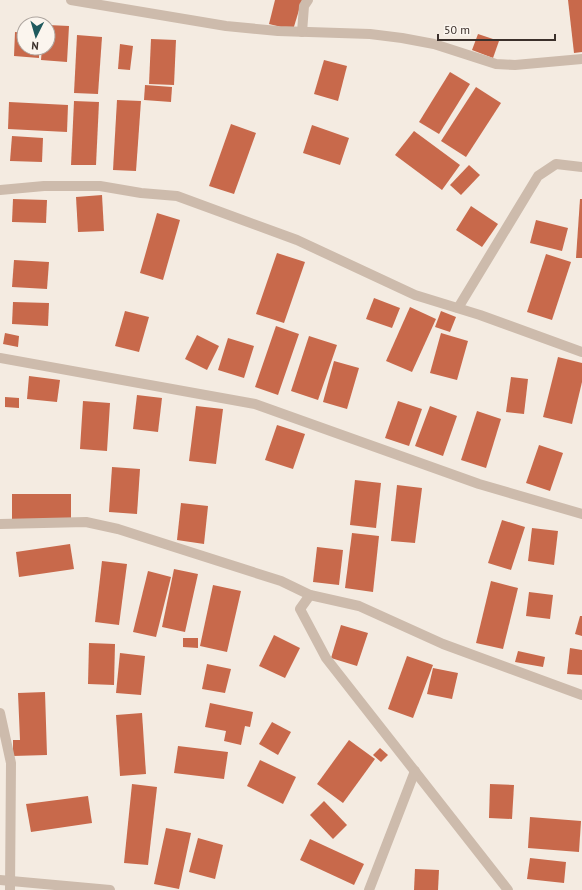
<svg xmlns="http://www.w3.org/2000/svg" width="582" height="890" font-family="'PT Sans',sans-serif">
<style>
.building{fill:#c8694b}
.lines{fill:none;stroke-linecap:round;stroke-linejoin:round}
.street{stroke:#cdbbac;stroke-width:10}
</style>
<rect width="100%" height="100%" fill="#f4ebe1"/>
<g class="building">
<polygon points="275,0 302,0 293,30 269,24"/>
<polygon points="568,0 582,0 582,52 574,53"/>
<polygon points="48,25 69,26 67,62 41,60 42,48 48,48"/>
<polygon points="15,32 24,33 24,48 39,48 39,58 14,56"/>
<polygon points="478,34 499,41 493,58 472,50"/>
<polygon points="77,35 102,37 98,94 74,93"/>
<polygon points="151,39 176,40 174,85 149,84"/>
<polygon points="120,44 133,46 130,70 118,69"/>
<polygon points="324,60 347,66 338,101 314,94"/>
<polygon points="450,72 470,84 439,134 419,122"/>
<polygon points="145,85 172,87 171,102 144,100"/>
<polygon points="476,87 501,103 466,157 441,141"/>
<polygon points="117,100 141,101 136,171 113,170"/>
<polygon points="74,101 99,102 96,165 71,165"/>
<polygon points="9,102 68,105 67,132 8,129"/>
<polygon points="231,124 256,133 234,194 209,186"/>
<polygon points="312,125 349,138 340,165 303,153"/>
<polygon points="414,131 460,165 442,190 395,155"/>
<polygon points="12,136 43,138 42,162 10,161"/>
<polygon points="469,165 480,175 461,195 450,185"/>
<polygon points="102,195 104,231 78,232 76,197"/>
<polygon points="13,199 47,200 46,223 12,222"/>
<polygon points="580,199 582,199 582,258 576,258"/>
<polygon points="471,206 498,224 482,247 456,230"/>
<polygon points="157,213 180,220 163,280 140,273"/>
<polygon points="536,220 568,228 562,251 530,243"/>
<polygon points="277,253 305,262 284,323 256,314"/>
<polygon points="546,254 571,262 552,320 527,312"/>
<polygon points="14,260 49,262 47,289 12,287"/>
<polygon points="374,298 400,308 392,328 366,319"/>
<polygon points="13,302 49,303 48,326 12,324"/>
<polygon points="410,307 436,319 412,372 386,361"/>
<polygon points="125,311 149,317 139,352 115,346"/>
<polygon points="441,311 456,317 450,332 435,327"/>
<polygon points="276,326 299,334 278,395 255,387"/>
<polygon points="5,333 19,336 18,347 3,344"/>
<polygon points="441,333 468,341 457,380 430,373"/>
<polygon points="197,335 219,346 207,370 185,359"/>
<polygon points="309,336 337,345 318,400 291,391"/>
<polygon points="228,338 254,346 244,378 218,370"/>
<polygon points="558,357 582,363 582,382 572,424 543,417"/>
<polygon points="334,361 359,368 347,409 323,402"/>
<polygon points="29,376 60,380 57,402 27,399"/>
<polygon points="511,377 528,379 524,414 506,412"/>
<polygon points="137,395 162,398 158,432 133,429"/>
<polygon points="5,397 19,398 19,408 5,407"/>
<polygon points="83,401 110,403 107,451 80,449"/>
<polygon points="398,401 422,409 409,446 385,438"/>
<polygon points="196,406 223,409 216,464 189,461"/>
<polygon points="430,406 457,416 443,456 415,446"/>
<polygon points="477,411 501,419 486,468 461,460"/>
<polygon points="277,425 305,434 293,469 265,460"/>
<polygon points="539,445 563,453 550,491 526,483"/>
<polygon points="112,467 140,469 137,514 109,512"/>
<polygon points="355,480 381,483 376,528 350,525"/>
<polygon points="397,485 422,488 415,543 391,541"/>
<rect x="12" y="494" width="59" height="26"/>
<polygon points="181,503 208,506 204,544 177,540"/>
<polygon points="502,520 525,527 511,570 488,563"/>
<polygon points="532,528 558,531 554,565 528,561"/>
<polygon points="352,533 379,536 373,592 345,588"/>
<polygon points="70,544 74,569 19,577 16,552"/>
<polygon points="317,547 343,550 339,585 313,582"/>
<polygon points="102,561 127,564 119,625 95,622"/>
<polygon points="174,569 198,574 185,632 162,627"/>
<polygon points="148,571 171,577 156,637 133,632"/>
<polygon points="491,581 518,588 503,649 476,643"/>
<polygon points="213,585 241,591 227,652 200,646"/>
<polygon points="529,592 553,595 550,619 526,616"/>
<polygon points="580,616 582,616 582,636 575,634"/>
<polygon points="341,625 368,633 357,666 331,658"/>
<polygon points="274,635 300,648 285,678 259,666"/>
<polygon points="183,638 198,638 198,648 183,647"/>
<polygon points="89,643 115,644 114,685 88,684"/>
<polygon points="570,648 582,650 582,675 567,674"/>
<polygon points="518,651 545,657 543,667 515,662"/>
<polygon points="120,653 145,656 141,695 116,693"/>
<polygon points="407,656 433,665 413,718 388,709"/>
<polygon points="207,664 231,669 225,693 202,689"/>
<polygon points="433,668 458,673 452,699 427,694"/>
<polygon points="45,692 47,755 13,756 13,740 20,740 18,693"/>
<polygon points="210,703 253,712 250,727 245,726 241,745 224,741 226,731 205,727"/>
<polygon points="142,713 146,774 120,776 116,715"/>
<polygon points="272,722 291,732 278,755 259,744"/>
<polygon points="349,740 375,759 343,803 317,784"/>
<polygon points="178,746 228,752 224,779 174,773"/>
<polygon points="380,748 388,755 381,762 373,755"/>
<polygon points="260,760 296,777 283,804 247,786"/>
<polygon points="132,784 157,787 148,865 124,863"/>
<polygon points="490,784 514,785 512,819 489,818"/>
<polygon points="88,796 92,823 31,832 26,804"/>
<polygon points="324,801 347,825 333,839 310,815"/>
<polygon points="530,817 581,821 579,852 528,848"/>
<polygon points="166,828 191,833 179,889 154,884"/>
<polygon points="198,838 223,845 215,879 189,872"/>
<polygon points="310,839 364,864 354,885 300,860"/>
<polygon points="530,858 566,862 564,883 527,879"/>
<polygon points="415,869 439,870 438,890 414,890"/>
</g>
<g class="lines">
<g class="street">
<polyline points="71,0 226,26 278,31 370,34 402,38 434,44 496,64 515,65 582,59"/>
<polyline points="302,32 304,6 308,0"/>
<polyline points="0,190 44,186 100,186 141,193 177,196 297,240 415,295 480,315 582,352"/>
<polyline points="458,308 538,176 556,164 582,167"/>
<polyline points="0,358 255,404 479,484 582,514"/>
<polyline points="0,524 86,522 118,529 281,581 310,595 359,606 443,644 582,695"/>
<polyline points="310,595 300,609 326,658 508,890"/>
<polyline points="0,713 11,763 10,890"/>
<polyline points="0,880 110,890"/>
<polyline points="369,890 415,771"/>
</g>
</g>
<g transform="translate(36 36) rotate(185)"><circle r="19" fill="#fbf5ee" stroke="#aea6a0"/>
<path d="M0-3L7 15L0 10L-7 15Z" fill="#1f5a5e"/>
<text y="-6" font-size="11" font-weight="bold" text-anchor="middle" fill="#3b302b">N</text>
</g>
<path d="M438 34v6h117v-6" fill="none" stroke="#3b302b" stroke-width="2"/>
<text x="444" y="34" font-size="12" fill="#3b302b" stroke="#fbf5ee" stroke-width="3" paint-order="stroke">50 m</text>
</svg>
